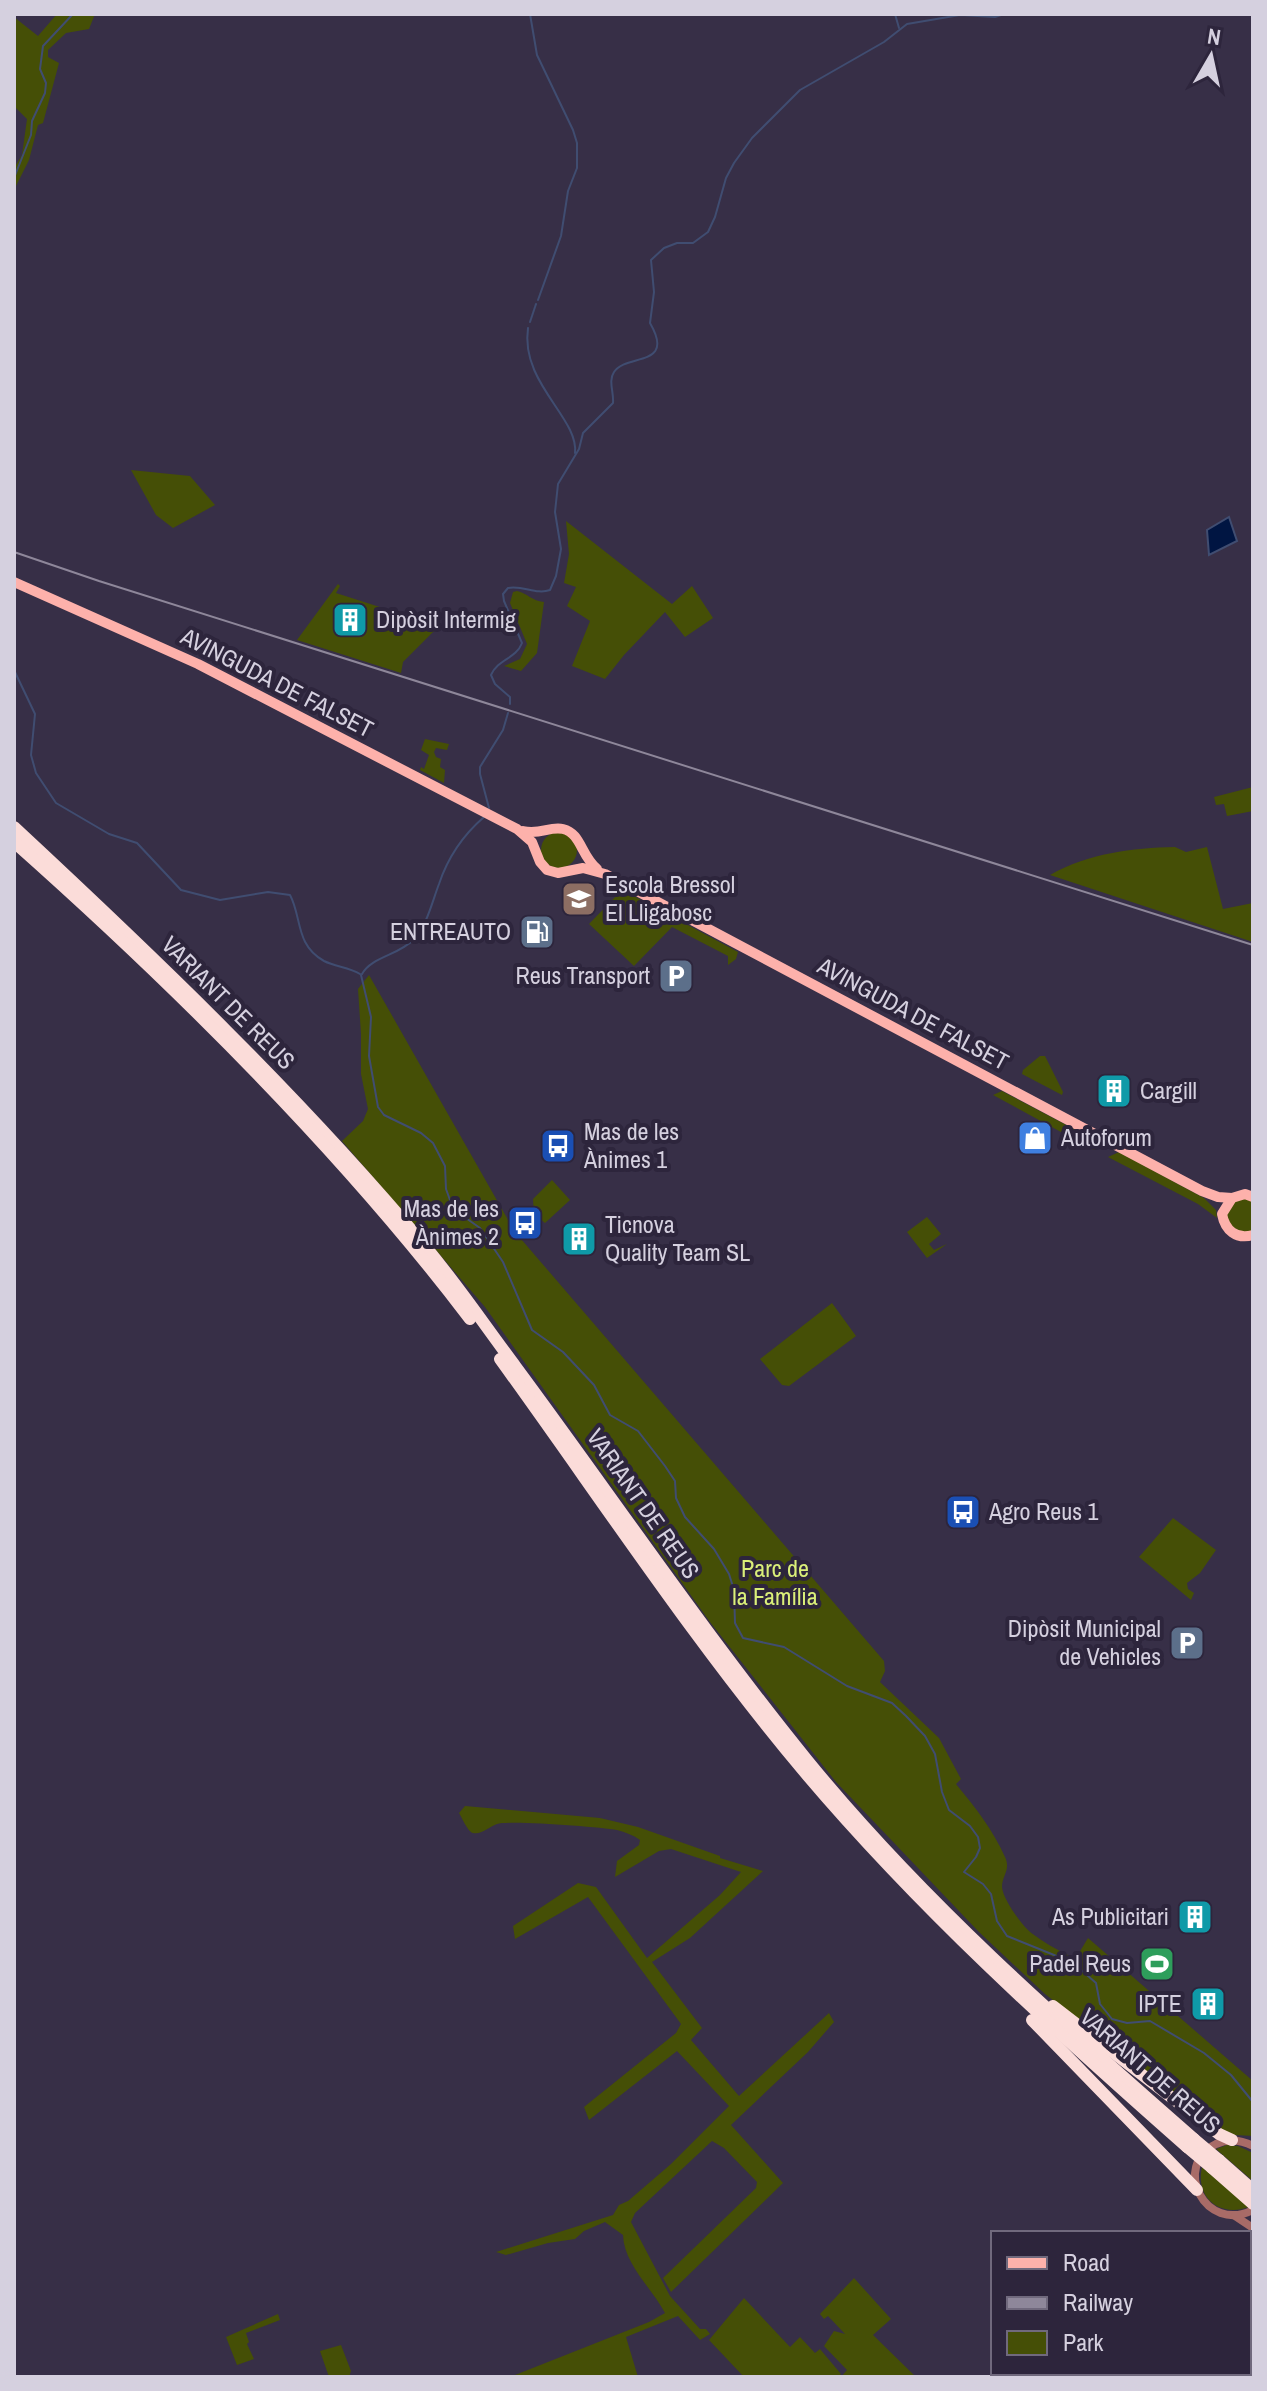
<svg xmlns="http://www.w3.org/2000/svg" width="1267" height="2391" font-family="'Archivo Narrow',sans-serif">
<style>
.green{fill:#454f06}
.water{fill:#001542;stroke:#404d71;stroke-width:2}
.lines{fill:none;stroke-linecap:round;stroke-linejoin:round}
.stream{stroke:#404d71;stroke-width:2}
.minor{stroke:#a86b67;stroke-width:8}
.major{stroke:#fdb1ab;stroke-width:10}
.highway{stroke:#fbdcd9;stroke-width:12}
.rail{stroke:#8e879a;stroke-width:2}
.highway-bridge{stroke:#fbdcd9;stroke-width:12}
.labels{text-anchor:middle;stroke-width:8;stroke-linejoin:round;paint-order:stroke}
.poi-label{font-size:24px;fill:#d5d0df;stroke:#2d253c;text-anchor:start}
.street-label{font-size:24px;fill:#d5d0df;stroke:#2d253c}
.park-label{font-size:24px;fill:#daef79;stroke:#2d253c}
</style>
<rect width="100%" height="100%" fill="#372f47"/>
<g class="green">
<polygon points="57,14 95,14 89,29 66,33 48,50 48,57 59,63 43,123 38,125 29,160 14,190 14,168 22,155 27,119 14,106 14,17 38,36"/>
<polygon points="131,470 190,476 215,505 173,528 156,515"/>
<polygon points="566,521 672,604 692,586 713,618 685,637 665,612 624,655 605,679 572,666 590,621 567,606 576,587 564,583 569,554"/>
<polygon points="338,584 340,586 336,593 439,626 403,662 401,673 297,640"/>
<path d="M517,591C527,593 532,601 544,602L537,653L521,671L504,666L520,659L527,644L510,603L513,592Z"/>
<polygon points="425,739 449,744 447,750 436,748 434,752 436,757 441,759 440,767 445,770 444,783 420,770 421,767 424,769 429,755 421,750"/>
<polygon points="1253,787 1253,811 1227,816 1224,804 1216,805 1214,797"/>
<circle cx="559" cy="850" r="18"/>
<path d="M1175,847L1186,852L1207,847L1223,909L1253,903V942L1050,875C1089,853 1132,848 1175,847Z"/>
<polygon points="617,887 738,952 736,959 728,965 728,956 672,927 634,966 589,924 618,894 615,890"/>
<path d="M369,975L515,1232L884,1661L885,1671L880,1682L939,1738L961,1779L956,1784C975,1807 993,1830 1005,1857C1011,1870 1002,1875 1002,1887C1003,1899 1019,1921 1028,1930C1035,1937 1066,1956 1076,1958L1088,1938L1253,2081V2136L1235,2135L1219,2129L1045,1994L979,1932L836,1782L710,1622L485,1307L342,1141L363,1121L368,1109L361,1074V1034L358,989Z"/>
<polygon points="1040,1056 1045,1056 1063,1092 1062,1095 1022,1074 1023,1070"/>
<polygon points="1002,1091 1095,1140 1099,1148 1094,1150 993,1095"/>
<polygon points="1119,1152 1204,1198 1216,1210 1217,1218 1198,1204 1108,1157"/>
<polygon points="552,1180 570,1200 545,1223 534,1214 533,1199"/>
<polygon points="1242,1198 1253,1201 1253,1230 1244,1233 1230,1226 1226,1214 1231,1204"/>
<polygon points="927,1217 941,1234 929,1244 934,1250 947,1244 927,1258 907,1232"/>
<polygon points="832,1303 856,1336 789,1386 782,1385 760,1359"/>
<polygon points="1173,1518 1216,1550 1200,1573 1187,1583 1188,1589 1194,1593 1191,1600 1139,1557"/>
<path d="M465,1806L600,1818L638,1827L720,1856V1858L763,1871L690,1938L652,1962L702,2028L691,2040L739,2096L829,2013L834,2022L808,2052L731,2125L783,2183L671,2292L663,2278L756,2188L757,2182L724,2148L712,2141L635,2213L631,2222L670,2296L700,2329H706L710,2334L700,2340L678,2316L626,2337L638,2377H510L649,2322L665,2313C651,2287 624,2264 623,2235L605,2222L584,2231L575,2239L548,2243L506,2255L496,2252L613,2215L619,2205L628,2201L671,2164L729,2106L677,2051L589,2120L584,2107L676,2033L681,2024L588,1897L515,1939L513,1926L578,1883L596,1887L647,1958L720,1895L741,1872L671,1849L659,1851L615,1877L617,1861L639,1845L640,1840C633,1835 625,1832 617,1830C600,1827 510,1820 497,1824C490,1826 482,1835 473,1833C468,1832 462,1818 459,1813Z"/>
<polygon points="1227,2145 1238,2146 1253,2153 1253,2181 1216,2149"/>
<path d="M1202,2167L1249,2207C1219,2218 1195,2197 1202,2167Z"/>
<polygon points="854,2278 891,2319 873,2335 916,2377 841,2377 847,2370 824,2346 834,2331 845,2334 828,2316 824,2319 820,2314"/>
<polygon points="744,2298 790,2347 800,2337 815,2353 820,2349 841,2374 838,2377 744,2377 709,2340"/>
<polygon points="278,2314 280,2320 246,2333 249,2342 247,2344 254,2359 237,2365 226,2337"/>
<polygon points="341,2345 351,2371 349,2377 329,2377 320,2351"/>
</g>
<polygon class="water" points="1229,517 1237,541 1209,555 1207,530"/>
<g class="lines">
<g class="stream">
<polyline points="530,14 537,55 573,130 577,143 577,168 568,191 561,236 538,300"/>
<polyline points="895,14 899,28"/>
<polyline points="14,178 31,135 32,121 45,93 46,83 40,69 43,46 73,14"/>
<polyline points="530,322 536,304"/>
<path d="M528,328C520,383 579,418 575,453"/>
<path d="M14,670L35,714L31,755L36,773L56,803L109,834L137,843L181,890L220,900L268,892L290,895C302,917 295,945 324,961C336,967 349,967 360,974"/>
<path d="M510,704V697L495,684L491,675C498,659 516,659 522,643L504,601L503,594L508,588C523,585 536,595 550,590L556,576L561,549L555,512L558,484L579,449L583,433L613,403C614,392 608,381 614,372C626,353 676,368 650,323L654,292L651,260L664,248L677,243H693L708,232L715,217L726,178L734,163L752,138L800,90L884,42L907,24L960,15L995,17L1004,14"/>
<polyline points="489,808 480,774 480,767 503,730 508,713"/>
<path d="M362,974C371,957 399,955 413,940C427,926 432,902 439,884C448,857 462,836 484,817"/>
<polyline points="361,975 371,1017 369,1056 378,1107 384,1115 421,1133 433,1143 445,1166 446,1189 450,1200 463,1216 480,1228 503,1262 532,1330 563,1352 594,1385 610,1415 638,1431 665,1466 675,1481 676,1498 685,1517 714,1549 729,1574 734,1590 735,1623 743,1638 784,1647 847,1686 892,1703 906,1716 925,1736 935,1754 942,1792 949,1810 970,1826 978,1837 980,1848 976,1857 964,1872 983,1884 991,1894 997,1921 1007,1936 1059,1957 1079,1968 1096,1983 1100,2004 1112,2019 1127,2023 1150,2021 1204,2053 1231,2075 1253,2102"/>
</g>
<g class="minor">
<path d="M1253,2146C1241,2140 1229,2138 1216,2144C1171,2166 1205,2234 1253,2210"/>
<polyline points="1235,2216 1253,2228"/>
</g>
<g class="major">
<polyline points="14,582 198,664 517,829 532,842 540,862 547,870 558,873 583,868 605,874 1202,1191 1218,1197 1232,1198"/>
<path d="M523,831C540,835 550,826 563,829C581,833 581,856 597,869"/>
<path d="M1253,1197L1245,1194L1232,1198L1222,1214C1225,1230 1236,1240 1253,1235"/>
</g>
<g class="highway">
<path d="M14,827C157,960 299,1096 425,1246C457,1284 486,1327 516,1367C613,1498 704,1633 807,1760C921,1900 1058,2020 1194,2139"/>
<path d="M14,842C175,985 339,1147 470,1319"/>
<path d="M500,1359C600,1497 693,1639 802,1769C919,1908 1052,2028 1187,2147"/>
<polyline points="1053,2006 1219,2134 1232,2140"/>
<polyline points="1032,2020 1197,2190"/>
<polyline points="1219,2160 1253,2190"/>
<polyline points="1212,2168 1253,2204"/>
</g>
<polyline class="rail" points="14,552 99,581 1253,945"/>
<g class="highway-bridge">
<polyline points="1194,2139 1219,2160"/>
<polyline points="1187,2147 1212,2168"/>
</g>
</g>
<defs>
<symbol id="building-square" viewBox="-11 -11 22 22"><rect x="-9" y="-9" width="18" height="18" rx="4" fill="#0f9aa8" stroke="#2d253c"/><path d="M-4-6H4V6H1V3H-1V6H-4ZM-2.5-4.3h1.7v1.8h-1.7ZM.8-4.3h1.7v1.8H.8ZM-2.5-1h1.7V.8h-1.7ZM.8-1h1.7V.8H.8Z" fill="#fff"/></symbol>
<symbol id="school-square" viewBox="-11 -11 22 22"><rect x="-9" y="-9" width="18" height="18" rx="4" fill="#8d6e63" stroke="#2d253c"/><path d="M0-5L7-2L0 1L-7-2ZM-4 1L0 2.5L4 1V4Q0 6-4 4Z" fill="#fff"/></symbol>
<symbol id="fuel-square" viewBox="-11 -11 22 22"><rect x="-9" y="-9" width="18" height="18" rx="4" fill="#5c6f8a" stroke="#2d253c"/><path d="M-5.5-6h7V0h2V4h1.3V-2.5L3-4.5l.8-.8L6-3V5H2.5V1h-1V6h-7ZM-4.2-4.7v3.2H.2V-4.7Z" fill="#fff"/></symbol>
<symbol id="parking-square" viewBox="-11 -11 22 22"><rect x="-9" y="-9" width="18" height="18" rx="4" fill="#5c6f8a" stroke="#2d253c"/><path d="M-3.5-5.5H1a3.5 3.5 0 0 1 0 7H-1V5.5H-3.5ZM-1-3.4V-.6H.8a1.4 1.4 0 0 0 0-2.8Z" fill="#fff"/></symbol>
<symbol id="shop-square" viewBox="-11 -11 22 22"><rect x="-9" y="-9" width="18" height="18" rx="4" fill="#3f7fe0" stroke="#2d253c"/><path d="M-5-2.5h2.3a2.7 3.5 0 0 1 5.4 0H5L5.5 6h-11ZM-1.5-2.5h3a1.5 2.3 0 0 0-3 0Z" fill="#fff"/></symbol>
<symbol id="bus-square" viewBox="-11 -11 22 22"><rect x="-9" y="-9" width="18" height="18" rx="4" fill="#1a4fb4" stroke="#2d253c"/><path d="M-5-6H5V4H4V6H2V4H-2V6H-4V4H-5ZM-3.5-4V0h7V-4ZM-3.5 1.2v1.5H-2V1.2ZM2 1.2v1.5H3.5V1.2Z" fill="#fff"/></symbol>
<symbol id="stadium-square" viewBox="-11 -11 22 22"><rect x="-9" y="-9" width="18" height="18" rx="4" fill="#2e9e5b" stroke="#2d253c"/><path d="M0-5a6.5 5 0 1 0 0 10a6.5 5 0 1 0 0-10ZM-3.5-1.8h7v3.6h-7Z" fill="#fff"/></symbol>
</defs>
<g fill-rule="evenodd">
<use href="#building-square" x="330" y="600" width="40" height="40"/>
<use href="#school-square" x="559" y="879" width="40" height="40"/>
<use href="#fuel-square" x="517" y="912" width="40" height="40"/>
<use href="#parking-square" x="656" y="956" width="40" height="40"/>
<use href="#building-square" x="1094" y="1071" width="40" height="40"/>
<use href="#shop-square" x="1015" y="1118" width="40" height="40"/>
<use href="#bus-square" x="538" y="1126" width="40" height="40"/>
<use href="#bus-square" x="505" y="1203" width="40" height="40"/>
<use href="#building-square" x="559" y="1219" width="40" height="40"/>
<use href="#bus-square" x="943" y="1492" width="40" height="40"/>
<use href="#parking-square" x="1167" y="1623" width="40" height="40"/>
<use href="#building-square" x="1175" y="1897" width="40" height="40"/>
<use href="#stadium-square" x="1137" y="1944" width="40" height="40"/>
<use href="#building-square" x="1188" y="1984" width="40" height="40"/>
</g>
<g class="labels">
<g class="poi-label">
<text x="376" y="628">Dipòsit Intermig</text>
<text x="605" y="893">Escola Bressol<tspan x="605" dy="28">El Lligabosc</tspan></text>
<text x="511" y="940" text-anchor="end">ENTREAUTO</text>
<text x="650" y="984" text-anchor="end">Reus Transport</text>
<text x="1140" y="1099">Cargill</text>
<text x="584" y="1140">Mas de les<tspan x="584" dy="28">Ànimes 1</tspan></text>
<text x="1061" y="1146">Autoforum</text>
<text x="499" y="1217" text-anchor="end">Mas de les<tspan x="499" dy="28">Ànimes 2</tspan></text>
<text x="605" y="1233">Ticnova<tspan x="605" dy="28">Quality Team SL</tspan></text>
<text x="989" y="1520">Agro Reus 1</text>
<text x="1161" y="1637" text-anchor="end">Dipòsit Municipal<tspan x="1161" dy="28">de Vehicles</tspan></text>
<text x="1169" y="1925" text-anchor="end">As Publicitari</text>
<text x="1131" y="1972" text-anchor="end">Padel Reus</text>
<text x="1182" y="2012" text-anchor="end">IPTE</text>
</g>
<g class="street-label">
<text transform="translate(277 683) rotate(27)" y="8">AVINGUDA DE FALSET</text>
<text transform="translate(228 1003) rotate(45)" y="8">VARIANT DE REUS</text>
<text transform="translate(913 1014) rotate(28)" y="8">AVINGUDA DE FALSET</text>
<text transform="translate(643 1504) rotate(55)" y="8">VARIANT DE REUS</text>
<text transform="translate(1150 2071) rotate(41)" y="8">VARIANT DE REUS</text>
</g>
<g class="park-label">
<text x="775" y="1577">Parc de<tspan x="775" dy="28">la Família</tspan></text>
</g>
</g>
<rect width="1267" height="2391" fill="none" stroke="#d5d0df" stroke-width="32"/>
<rect x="991" y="2231" width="260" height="144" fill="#2d253c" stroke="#70697d" stroke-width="2"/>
<rect x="1007" y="2257" width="40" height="12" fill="#fdb1ab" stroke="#70697d" stroke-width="2"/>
<text x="1063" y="2271" font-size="24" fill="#d5d0df">Road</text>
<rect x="1007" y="2297" width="40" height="12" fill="#8e879a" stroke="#70697d" stroke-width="2"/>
<text x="1063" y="2311" font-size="24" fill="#d5d0df">Railway</text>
<rect x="1007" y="2331" width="40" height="24" fill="#454f06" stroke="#70697d" stroke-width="2"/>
<text x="1063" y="2351" font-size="24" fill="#d5d0df">Park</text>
<g transform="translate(1211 56) rotate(9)" stroke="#2d253c" stroke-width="6" paint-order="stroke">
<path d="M0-6L14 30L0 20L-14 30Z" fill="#d5d0df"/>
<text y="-12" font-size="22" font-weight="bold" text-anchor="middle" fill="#d5d0df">N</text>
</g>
</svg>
